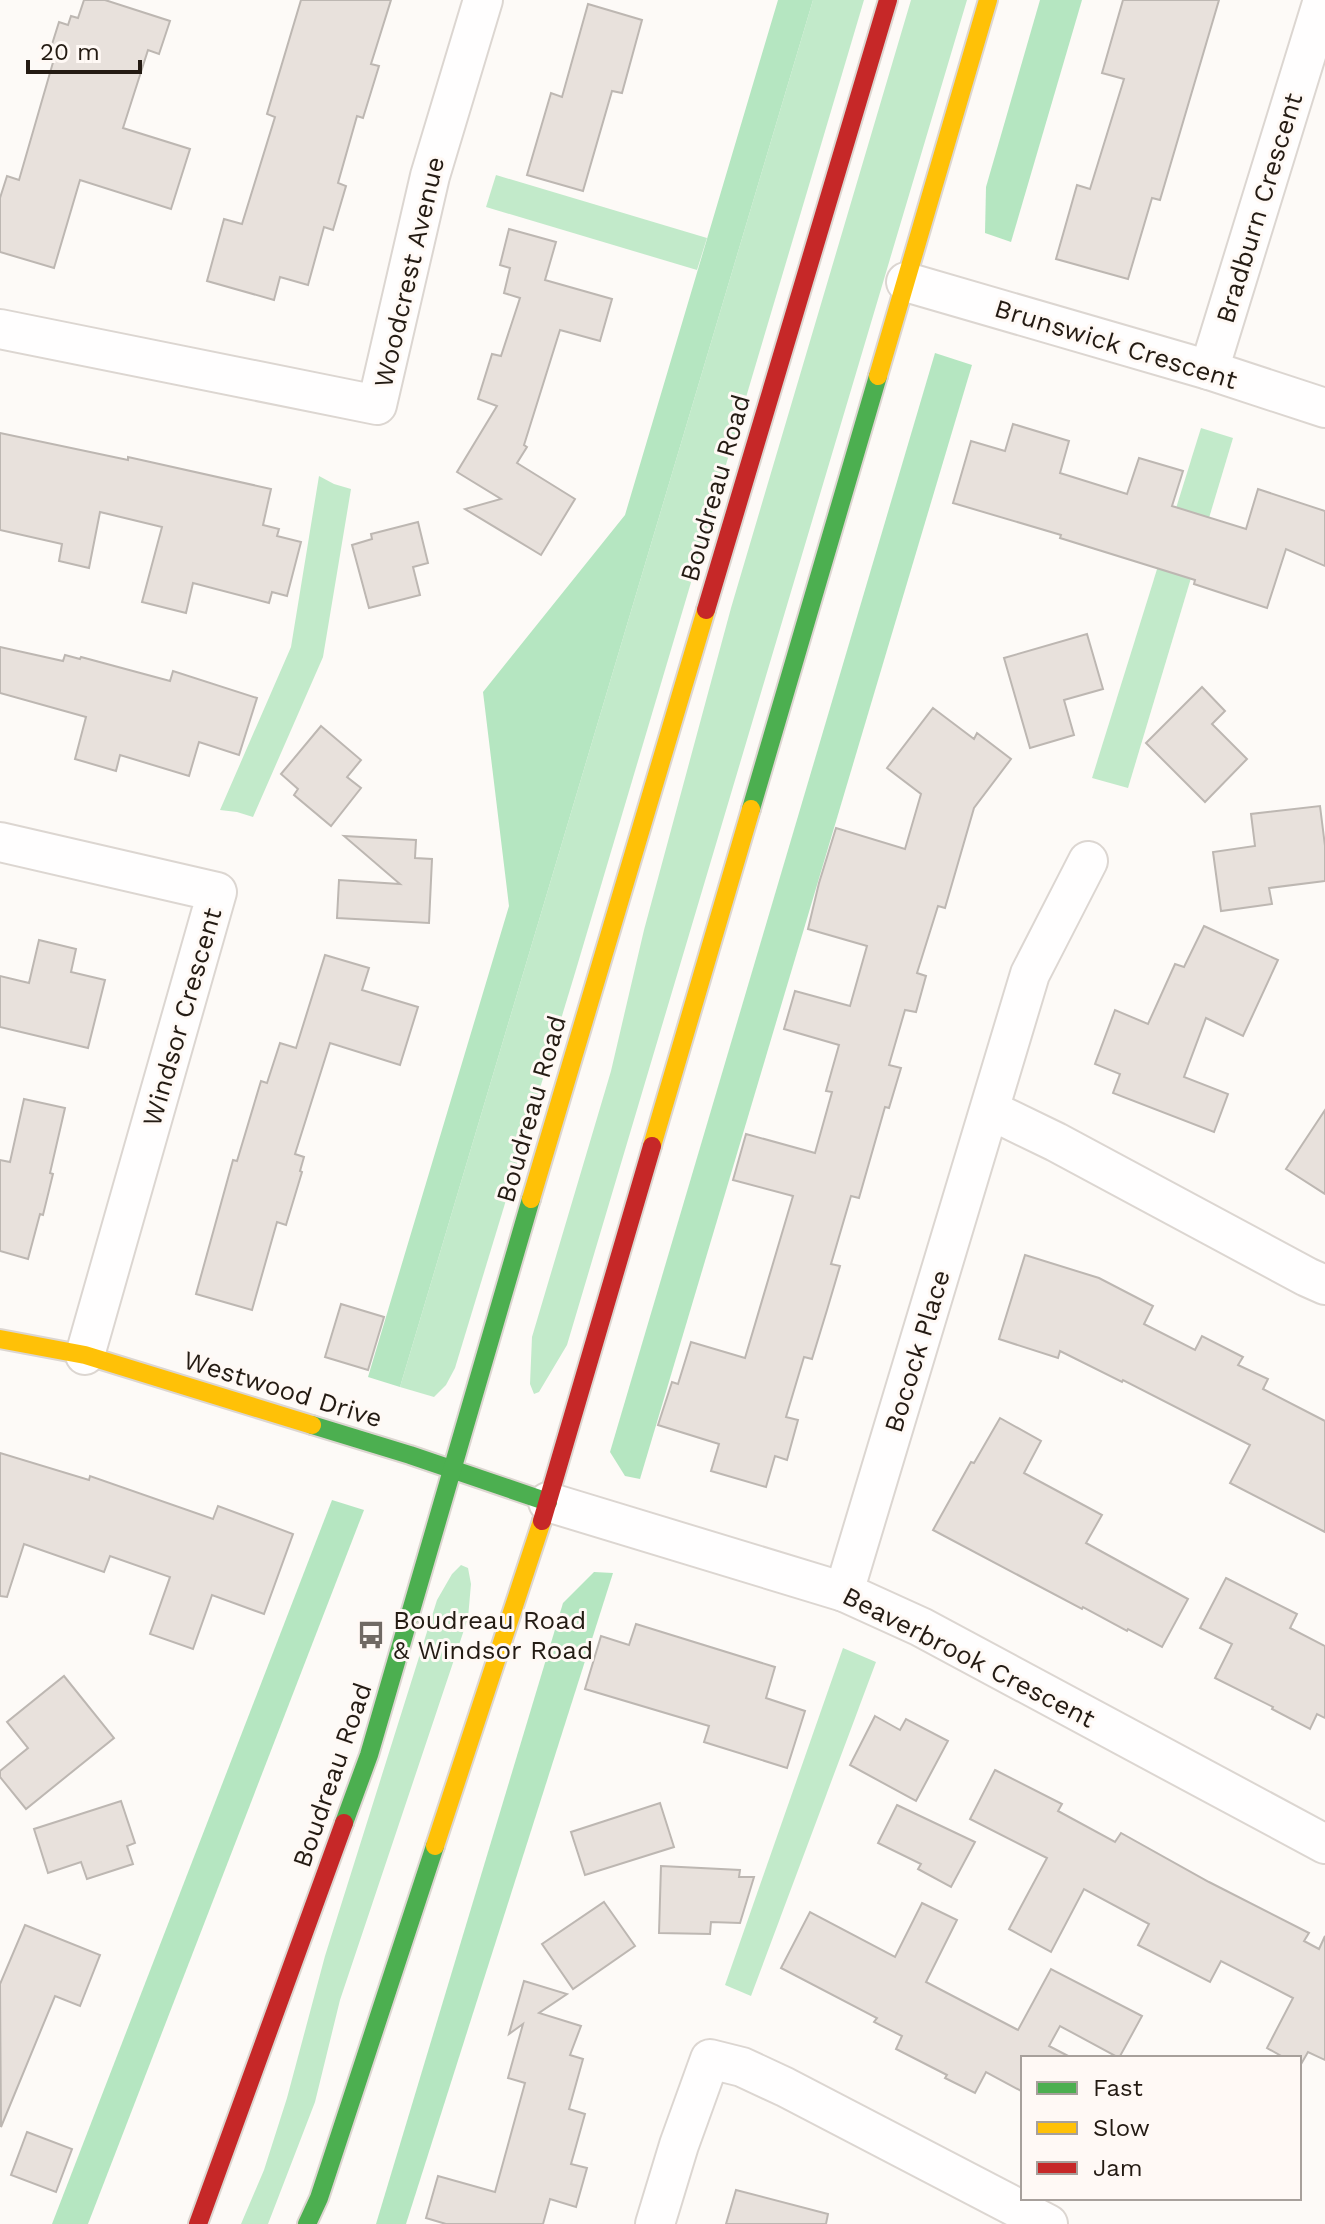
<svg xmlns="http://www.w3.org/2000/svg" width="1325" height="2224" font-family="'Work Sans',sans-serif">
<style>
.green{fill:#c2eaca}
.forest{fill:#b5e6c1}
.building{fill:#e8e1dc;stroke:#bdb7b2;stroke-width:2}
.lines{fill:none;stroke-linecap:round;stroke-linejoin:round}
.street-casing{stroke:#dcd6d1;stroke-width:42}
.fast-casing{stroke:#dcd6d1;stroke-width:22}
.slow-casing{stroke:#dcd6d1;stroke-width:22}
.jam-casing{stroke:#dcd6d1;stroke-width:22}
.street{stroke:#fffefe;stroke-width:38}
.fast{stroke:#4caf50;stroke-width:18}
.slow{stroke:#ffc107;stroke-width:18}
.jam{stroke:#c62828;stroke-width:18}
.labels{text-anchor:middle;stroke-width:6;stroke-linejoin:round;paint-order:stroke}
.street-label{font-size:26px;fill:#241b13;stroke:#fff9f5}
.poi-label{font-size:26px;fill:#241b13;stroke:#fff9f5;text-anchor:start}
</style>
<rect width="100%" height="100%" fill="#fdfaf7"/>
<g class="green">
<polygon points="813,0 864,0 575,973 455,1368 446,1385 434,1397 400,1387"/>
<polygon points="911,0 967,0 567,1345 539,1392 534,1394 530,1384 532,1337 611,1071 644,930 731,608"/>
<polygon points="496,175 707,238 697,270 486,207"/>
<polygon points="1201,428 1233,438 1128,788 1092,778"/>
<polygon points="319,476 334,484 351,489 323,657 253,817 237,812 220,810 291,647"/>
<polygon points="461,1565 468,1568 471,1584 468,1618 340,2000 315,2102 268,2224 241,2224 264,2170 287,2098 325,1956 437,1600 452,1574"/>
<polygon points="843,1648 876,1662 751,1996 725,1985"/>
</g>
<g class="forest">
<polygon points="778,0 813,0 400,1387 368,1377 509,906 483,692 625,515"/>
<polygon points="1040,0 1082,0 1011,242 985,233 986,187"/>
<polygon points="935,353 972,365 640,1479 625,1476 610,1452"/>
<polygon points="332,1500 364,1510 88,2224 52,2224"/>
<polygon points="594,1572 613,1573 406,2224 376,2224 563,1603"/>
</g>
<g class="building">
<polygon points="84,0 105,0 170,21 159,54 148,50 123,128 190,149 171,209 80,180 54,268 0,252 0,198 7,176 19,180 54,59 48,57 59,22 68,25 71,16 78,18"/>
<polygon points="301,0 391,0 371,64 379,66 363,118 357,116 338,183 346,186 333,230 324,227 308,285 280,277 274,300 207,281 224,219 242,224 275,117 267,114"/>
<polygon points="1123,0 1219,0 1160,200 1152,198 1128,279 1056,259 1077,185 1090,189 1124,79 1102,73"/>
<polygon points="588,4 642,20 622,93 612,91 583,191 527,175 551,93 562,97"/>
<polygon points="509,229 556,242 545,280 612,299 600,341 560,330 524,445 527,447 517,463 575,499 541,555 465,509 501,499 457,472 497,406 478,399 492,354 501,356 520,298 504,293 510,268 500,265"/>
<polygon points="1013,424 1069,441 1060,473 1127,494 1139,458 1183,471 1172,506 1246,529 1258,489 1325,511 1325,566 1286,549 1267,608 1194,584 1195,580 1060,538 1061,535 953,503 971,441 1005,451"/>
<polygon points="0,433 128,460 128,457 271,489 263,525 279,529 277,536 301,542 287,596 272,592 269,603 193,583 186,613 142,602 162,527 100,512 89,568 59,561 62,544 0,530"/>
<polygon points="418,522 428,563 413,567 420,595 369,608 352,545 372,539 371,534"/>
<polygon points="1087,634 1103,689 1064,700 1074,735 1030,748 1004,658"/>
<polygon points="0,647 63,661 65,655 80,659 81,657 170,681 173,671 257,698 239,755 199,742 189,776 120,755 116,771 75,759 86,717 0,693"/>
<polygon points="1202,687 1225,711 1212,724 1247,759 1205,802 1146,743"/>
<polygon points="933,708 974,739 977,733 1011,759 974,808 945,908 938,906 917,973 926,976 916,1012 905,1010 889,1065 901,1068 889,1108 885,1107 859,1198 851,1196 831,1264 840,1266 827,1310 812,1359 804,1357 786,1417 798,1420 787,1460 775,1456 766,1487 711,1471 719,1444 658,1425 672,1382 678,1384 691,1342 745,1358 793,1196 733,1180 746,1134 815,1153 832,1092 826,1091 839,1045 784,1029 795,991 850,1006 867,946 808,929 819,883 836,828 905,849 921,794 887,768"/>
<polygon points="321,726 361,760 347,777 361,788 331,826 294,795 298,789 281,774"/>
<polygon points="1320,806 1325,846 1325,881 1269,888 1272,904 1221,911 1213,852 1255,846 1251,814"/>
<polygon points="344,836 416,840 415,858 432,859 429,923 337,918 339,880 400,884"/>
<polygon points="1204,926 1278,960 1243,1036 1206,1018 1184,1077 1228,1094 1214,1132 1113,1093 1120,1074 1095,1064 1115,1010 1148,1024 1175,964 1184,967"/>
<polygon points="39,940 76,949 71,972 105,980 88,1048 0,1027 0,976 29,983"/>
<polygon points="325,955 369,968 362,990 418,1007 400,1065 330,1043 295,1154 304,1157 300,1171 302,1172 286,1225 277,1222 252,1310 196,1294 233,1160 237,1161 261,1081 267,1083 280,1043 296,1048"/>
<polygon points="24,1099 65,1108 50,1173 53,1174 43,1215 40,1214 28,1259 0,1251 0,1160 10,1162"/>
<polygon points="1325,1110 1325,1194 1286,1169"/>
<polygon points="1025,1255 1099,1278 1153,1306 1144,1324 1195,1350 1202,1336 1243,1357 1238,1365 1268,1379 1263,1389 1325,1421 1325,1532 1230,1483 1250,1445 1123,1380 1122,1382 1060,1351 1058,1358 999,1339"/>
<polygon points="341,1304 384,1317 368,1370 325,1357"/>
<polygon points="1000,1418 1041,1441 1024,1473 1102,1515 1086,1543 1188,1599 1162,1647 1128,1629 1127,1631 1083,1607 1082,1609 933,1530 971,1462 974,1463"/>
<polygon points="0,1453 89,1480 90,1476 213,1519 218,1506 293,1534 264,1614 212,1595 193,1649 150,1634 170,1577 110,1556 104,1572 24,1544 7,1597 0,1596"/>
<polygon points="1226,1578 1297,1614 1290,1628 1325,1646 1325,1718 1317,1714 1310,1729 1272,1709 1273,1707 1215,1678 1232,1644 1200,1628"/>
<polygon points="636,1624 775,1667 766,1698 805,1711 787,1768 704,1742 709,1726 585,1689 601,1636 629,1645"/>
<polygon points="64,1676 114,1738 26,1809 0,1777 0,1771 28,1748 7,1722"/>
<polygon points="875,1716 900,1730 906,1719 948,1741 916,1801 850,1765"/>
<polygon points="995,1770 1062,1804 1058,1811 1115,1842 1121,1833 1209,1882 1309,1933 1304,1941 1319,1949 1325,1936 1325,2060 1308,2052 1300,2066 1299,2058 1285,2058 1267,2048 1293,1998 1221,1961 1210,1982 1138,1945 1149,1924 1084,1889 1051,1952 1009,1929 1047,1858 970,1819"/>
<polygon points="121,1801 135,1843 127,1846 133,1864 87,1879 81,1862 48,1873 34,1829"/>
<polygon points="660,1803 674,1847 585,1875 571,1832"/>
<polygon points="897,1805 975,1842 951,1887 918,1869 921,1864 878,1843"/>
<polygon points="661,1866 740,1870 739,1877 754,1877 740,1923 711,1922 710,1934 659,1933"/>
<polygon points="604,1902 635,1946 573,1989 542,1944"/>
<polygon points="922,1903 957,1920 926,1982 1018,2030 1051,1969 1142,2016 1119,2058 1060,2026 1049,2046 1072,2058 1023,2058 1023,2092 986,2072 975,2093 945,2078 947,2075 896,2049 902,2036 874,2022 877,2018 781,1968 810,1912 895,1957"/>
<polygon points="25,1925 100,1955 80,2006 55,1996 1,2127 0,1984"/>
<polygon points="524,1981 567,1994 539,2013 581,2026 570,2055 583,2059 569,2109 585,2114 571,2164 587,2168 576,2207 550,2199 543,2224 446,2224 426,2218 438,2176 495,2192 525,2083 508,2078 523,2024 509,2034"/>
<polygon points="27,2132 72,2149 56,2192 11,2175"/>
<polygon points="736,2190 828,2214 826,2224 726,2224"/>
</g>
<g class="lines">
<defs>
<g id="street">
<polyline points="906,282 1209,370 1325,408"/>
<polyline points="0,329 377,405 430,176 483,0"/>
<polyline points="1209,370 1323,0"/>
<polyline points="0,842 217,892 85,1355"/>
<polyline points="990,1110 1056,1142 1307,1277 1325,1285"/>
<polyline points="548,1502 844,1592 921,1627 1325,1844"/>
<polyline points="844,1592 1030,974 1088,861"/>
<polyline points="655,2224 679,2145 710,2059 742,2067 785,2087 1048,2224"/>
</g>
<g id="fast">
<polyline points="751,809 878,376"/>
<polyline points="312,1425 410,1455 548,1502"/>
<polyline points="344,1823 369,1755 531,1199"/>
<polyline points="307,2224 319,2198 435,1846"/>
</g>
<g id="slow">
<polyline points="878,376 988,0"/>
<polyline points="652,1146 751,809"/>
<polyline points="531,1199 706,610"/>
<polyline points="0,1339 85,1355 312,1425"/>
<polyline points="435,1846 542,1521"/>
</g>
<g id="jam">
<polyline points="706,610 888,0"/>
<polyline points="542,1521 652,1146"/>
<polyline points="198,2224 344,1823"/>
</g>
</defs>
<use href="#street" class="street-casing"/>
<use href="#fast" class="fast-casing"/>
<use href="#slow" class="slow-casing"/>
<use href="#jam" class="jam-casing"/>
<use href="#street" class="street"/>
<use href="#fast" class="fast"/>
<use href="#slow" class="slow"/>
<use href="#jam" class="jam"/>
</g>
<defs>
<symbol id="bus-bare" viewBox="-9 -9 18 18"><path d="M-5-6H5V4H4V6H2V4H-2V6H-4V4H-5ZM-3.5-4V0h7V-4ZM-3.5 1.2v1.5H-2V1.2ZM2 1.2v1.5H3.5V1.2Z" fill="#706963" stroke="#fff9f5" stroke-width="2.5" paint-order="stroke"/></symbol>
</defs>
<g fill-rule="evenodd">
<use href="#bus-bare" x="351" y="1615" width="40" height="40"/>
</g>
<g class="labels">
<g class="street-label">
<text transform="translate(1259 208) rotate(-73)" y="9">Bradburn Crescent</text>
<text transform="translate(409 272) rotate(-77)" y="9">Woodcrest Avenue</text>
<text transform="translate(1116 344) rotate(17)" y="9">Brunswick Crescent</text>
<text transform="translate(715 488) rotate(-74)" y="9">Boudreau Road</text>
<text transform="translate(182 1017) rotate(-74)" y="9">Windsor Crescent</text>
<text transform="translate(531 1109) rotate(-74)" y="9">Boudreau Road</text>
<text transform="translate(917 1351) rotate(-73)" y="9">Bocock Place</text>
<text transform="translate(283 1389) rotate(17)" y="9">Westwood Drive</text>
<text transform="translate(969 1657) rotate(27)" y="9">Beaverbrook Crescent</text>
<text transform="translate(332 1775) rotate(-71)" y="9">Boudreau Road</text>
</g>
<g class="poi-label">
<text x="393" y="1629">Boudreau Road<tspan x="393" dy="30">&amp; Windsor Road</tspan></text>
</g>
</g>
<rect x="1021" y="2056" width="280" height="144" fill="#fff9f5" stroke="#a7a09b" stroke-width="2"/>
<rect x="1037" y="2082" width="40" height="12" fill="#4caf50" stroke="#a7a09b" stroke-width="2"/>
<text x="1093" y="2096" font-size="24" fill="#241b13">Fast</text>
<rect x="1037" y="2122" width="40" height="12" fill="#ffc107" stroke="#a7a09b" stroke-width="2"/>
<text x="1093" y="2136" font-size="24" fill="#241b13">Slow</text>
<rect x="1037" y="2162" width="40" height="12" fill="#c62828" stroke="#a7a09b" stroke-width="2"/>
<text x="1093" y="2176" font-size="24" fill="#241b13">Jam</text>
<path d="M28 60v12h112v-12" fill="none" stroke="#241b13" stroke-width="4"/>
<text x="40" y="60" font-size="24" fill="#241b13" stroke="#fff9f5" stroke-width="6" paint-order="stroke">20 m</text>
</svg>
